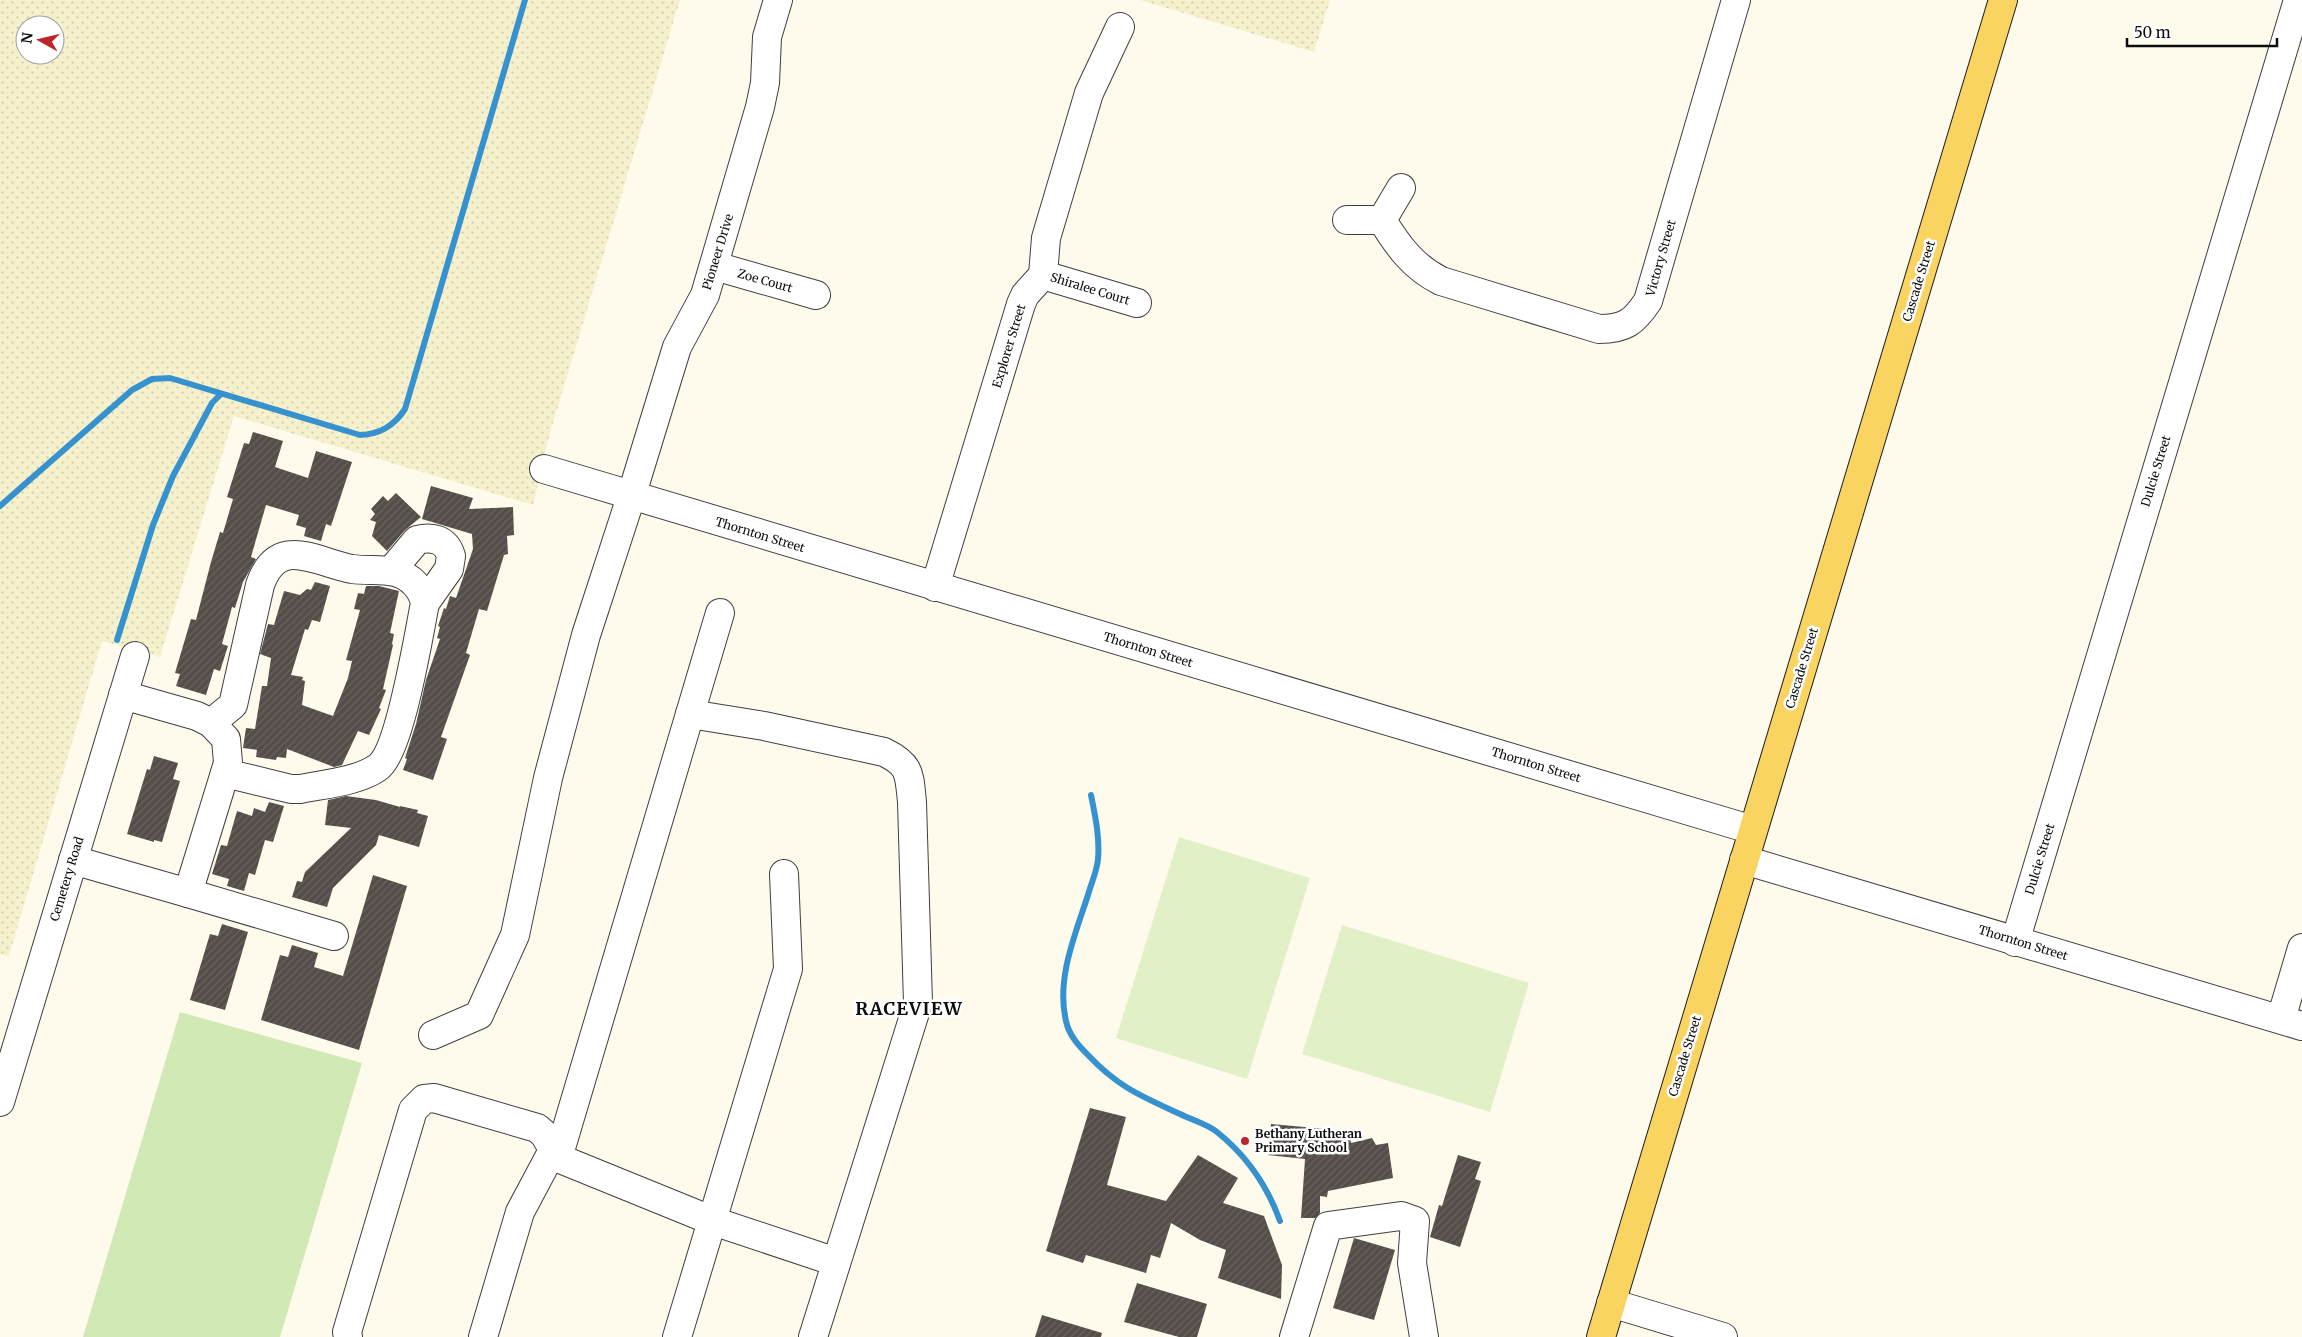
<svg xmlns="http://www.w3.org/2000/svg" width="2302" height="1337" font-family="Merriweather,serif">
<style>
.farmland{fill:url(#farmland-dots);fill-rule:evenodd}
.grass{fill:#d0e9b5}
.pitch{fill:#e2f0c7}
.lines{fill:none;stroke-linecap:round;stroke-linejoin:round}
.stream{stroke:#3692ce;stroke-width:6}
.building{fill:url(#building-hatch)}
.minor-casing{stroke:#3f3f3f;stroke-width:30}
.major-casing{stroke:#1d1d1d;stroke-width:30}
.minor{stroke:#fff;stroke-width:28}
.major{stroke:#fad461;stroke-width:28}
.poi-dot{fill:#bd232b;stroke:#fff;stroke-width:2}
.labels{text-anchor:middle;stroke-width:5;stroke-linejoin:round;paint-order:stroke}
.street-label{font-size:12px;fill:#0c0c0c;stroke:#fff}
.poi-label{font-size:12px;font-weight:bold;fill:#0c0c0c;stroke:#fff;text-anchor:start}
.district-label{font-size:18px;font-weight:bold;letter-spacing:1px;fill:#0c0c0c;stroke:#fff}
</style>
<defs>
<pattern id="farmland-dots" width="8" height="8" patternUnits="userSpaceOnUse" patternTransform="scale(1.25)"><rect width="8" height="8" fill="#f5f1cc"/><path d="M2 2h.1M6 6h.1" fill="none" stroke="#d1cdae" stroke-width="1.8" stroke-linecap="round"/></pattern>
<pattern id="building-hatch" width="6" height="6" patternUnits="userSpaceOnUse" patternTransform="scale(1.25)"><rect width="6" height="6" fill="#554d49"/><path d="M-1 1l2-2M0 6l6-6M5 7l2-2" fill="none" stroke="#68625f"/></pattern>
</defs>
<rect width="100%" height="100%" fill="#fffbec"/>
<g class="farmland">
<path d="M0,0H680L548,440L533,505L234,416L160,657L102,641L9,956L0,954ZM25,25H55V55H25Z"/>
<polygon points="1140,0 1330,0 1314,52"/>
</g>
<polygon class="grass" points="180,1012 362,1063 280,1337 83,1337"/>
<g class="pitch">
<polygon points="1179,837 1310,878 1247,1079 1116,1038"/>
<polygon points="1342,925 1529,983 1490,1112 1302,1054"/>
</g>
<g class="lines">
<g class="stream">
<path d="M0,506L132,390L152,379L170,378L360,435C380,434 394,426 405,409L525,0"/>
<polyline points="117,640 153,525 173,476 212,403 221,394"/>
<path d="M1091,795C1095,815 1100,838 1098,859C1097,871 1091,884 1088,895C1075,935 1056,979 1066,1021C1069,1035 1078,1045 1088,1055C1118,1087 1141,1096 1180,1114C1192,1120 1207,1124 1217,1132C1247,1156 1267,1185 1280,1221"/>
</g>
</g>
<g class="building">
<polygon points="253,432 283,441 275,467 308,478 316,451 352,462 331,526 326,524 321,541 304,536 306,528 296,525 299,515 266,505 251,557 256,559 243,582 235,608 232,607 222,644 228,646 220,671 214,669 206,695 176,686 180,674 175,673 191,619 196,620 211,562 220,532 223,533 233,499 227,497 244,443 249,444"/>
<polygon points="431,486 473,498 469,509 513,507 514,535 507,536 508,554 504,555 487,611 479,609 466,653 470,655 441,737 447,739 433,780 403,770 407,759 405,758 416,724 426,680 440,639 437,638 440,627 438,626 444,608 446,609 450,596 456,598 473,549 472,534 422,519"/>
<polygon points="396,493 421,517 405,530 387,551 372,536 376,522 370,520 375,514 371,509 383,496 388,501"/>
<polygon points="315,582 330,586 320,622 312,620 308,630 305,629 291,675 303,677 302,680 305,681 302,705 333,716 348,678 352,661 346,660 360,610 354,609 358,593 364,594 366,586 379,586 399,591 390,633 394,634 392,644 393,645 383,689 386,690 379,708 381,709 369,735 358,731 342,765 334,767 287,749 286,758 277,757 276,760 256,757 257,750 243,748 246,728 255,729 262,686 267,686 271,658 260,654 268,624 274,625 284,591 300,595 307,589 311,590"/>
<polygon points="154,756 178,763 173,779 180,781 162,842 154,840 154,842 127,834 147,769 150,770"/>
<polygon points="346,796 376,800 400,807 400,806 418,810 417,813 428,816 419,847 379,835 376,845 333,888 327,907 292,897 297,881 302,882 305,872 351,828 325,825 328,800"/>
<polygon points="269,802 284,806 273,842 265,840 255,875 249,873 244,891 227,886 229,879 212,874 221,845 227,846 237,811 252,816 254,808 265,812"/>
<polygon points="373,875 407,886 359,1050 261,1020 280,955 288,957 292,945 318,953 314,967 343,976"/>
<polygon points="222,924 248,932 225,1010 190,1000 210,934 218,936"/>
<polygon points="1090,1108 1126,1117 1107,1185 1166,1201 1198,1155 1238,1178 1223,1203 1264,1216 1282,1265 1281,1299 1218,1278 1226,1250 1200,1240 1171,1223 1160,1258 1151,1255 1146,1273 1086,1255 1083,1263 1046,1251"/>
<polygon points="1271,1124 1349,1131 1351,1143 1372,1138 1376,1145 1388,1143 1393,1178 1328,1191 1327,1197 1320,1196 1320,1213 1315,1218 1301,1218 1305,1159 1268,1155"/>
<polygon points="1458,1155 1481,1162 1475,1179 1481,1181 1460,1247 1430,1237 1439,1205 1442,1206"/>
<polygon points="1354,1238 1395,1250 1374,1320 1333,1308"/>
<polygon points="1137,1283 1207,1304 1197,1337 1179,1337 1124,1322"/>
<polygon points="1042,1315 1102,1333 1101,1337 1035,1337"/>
</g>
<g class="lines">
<defs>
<g id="minor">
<polyline points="1347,220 1382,220 1401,188"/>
<path d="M1382,220C1398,246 1413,267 1441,281L1599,329C1625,329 1634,322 1648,301L1736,0"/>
<polyline points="715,266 816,295"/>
<polyline points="1043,275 1137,303"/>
<polyline points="544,469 1753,830"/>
<path d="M391,571L417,540C432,536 446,539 451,556L449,569L425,603"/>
<polyline points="935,587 1021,304 1025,295 1043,275 1046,238 1089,93 1120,27"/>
<path d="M690,714L764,726L884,752C911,765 909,774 912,802L918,1003L813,1337"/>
<path d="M211,723L233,705L260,585C278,533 317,563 352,569C367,571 381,569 395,572C410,576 422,588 425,603C419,633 400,753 377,768C356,782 324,784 300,789H291L225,773"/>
<polyline points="73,860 188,893 228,763 226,739 211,723 197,716 123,695"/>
<polyline points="1744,860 2302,1026"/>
<polyline points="188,893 334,936"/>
<polyline points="2015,942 2298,0"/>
<polyline points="2281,1019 2302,948"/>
<polyline points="433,1035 479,1015 515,935 548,778 586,635 631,497 677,347 705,295 760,107 765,83 767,37 778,0"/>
<polyline points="0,1102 135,656"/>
<polyline points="558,1158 720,613"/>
<polyline points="1611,1303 1723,1337"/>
<polyline points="348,1337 347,1332 413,1110 424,1099 434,1098 537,1128 544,1134 558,1158 713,1221 836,1262"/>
<polyline points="483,1337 520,1212 553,1150"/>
<polyline points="677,1337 788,969 784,874"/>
<polyline points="1294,1337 1328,1226 1401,1216 1415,1221 1412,1263 1424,1337"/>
</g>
<polyline id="major" points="1601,1337 2003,0"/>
</defs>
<use href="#minor" class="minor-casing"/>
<use href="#major" class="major-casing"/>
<use href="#minor" class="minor"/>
<use href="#major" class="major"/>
</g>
<circle class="poi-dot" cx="1245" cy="1141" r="5"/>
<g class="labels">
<g class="street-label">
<text transform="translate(718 252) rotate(-73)" y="4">Pioneer Drive</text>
<text transform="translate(1661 258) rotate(-74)" y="4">Victory Street</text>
<text transform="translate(765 281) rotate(16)" y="4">Zoe Court</text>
<text transform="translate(1919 281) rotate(-73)" y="4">Cascade Street</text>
<text transform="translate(1090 289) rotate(17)" y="4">Shiralee Court</text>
<text transform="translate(1009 346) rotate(-73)" y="4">Explorer Street</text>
<text transform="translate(2156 471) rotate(-73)" y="4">Dulcie Street</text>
<text transform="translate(760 535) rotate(17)" y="4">Thornton Street</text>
<text transform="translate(1148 650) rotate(17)" y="4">Thornton Street</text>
<text transform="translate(1802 668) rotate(-73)" y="4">Cascade Street</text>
<text transform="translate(1536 765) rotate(17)" y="4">Thornton Street</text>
<text transform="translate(2040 859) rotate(-73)" y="4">Dulcie Street</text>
<text transform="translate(67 879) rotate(-73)" y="4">Cemetery Road</text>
<text transform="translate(2023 943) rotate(17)" y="4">Thornton Street</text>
<text transform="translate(1685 1056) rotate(-73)" y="4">Cascade Street</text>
</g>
<g class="poi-label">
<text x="1255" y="1138">Bethany Lutheran<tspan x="1255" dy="14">Primary School</tspan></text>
</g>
<g class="district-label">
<text x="909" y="1015">RACEVIEW</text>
</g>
</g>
<g transform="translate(40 40) rotate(278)"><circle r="24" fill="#ffffff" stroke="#9e9e9e"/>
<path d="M0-4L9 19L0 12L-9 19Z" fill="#bd232b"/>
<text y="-8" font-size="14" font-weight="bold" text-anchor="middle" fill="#0c0c0c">N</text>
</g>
<path d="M2127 38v8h150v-8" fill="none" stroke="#0c0c0c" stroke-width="2.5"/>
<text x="2134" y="38" font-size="15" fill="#0c0c0c" stroke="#ffffff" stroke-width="4" paint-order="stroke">50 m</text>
</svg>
